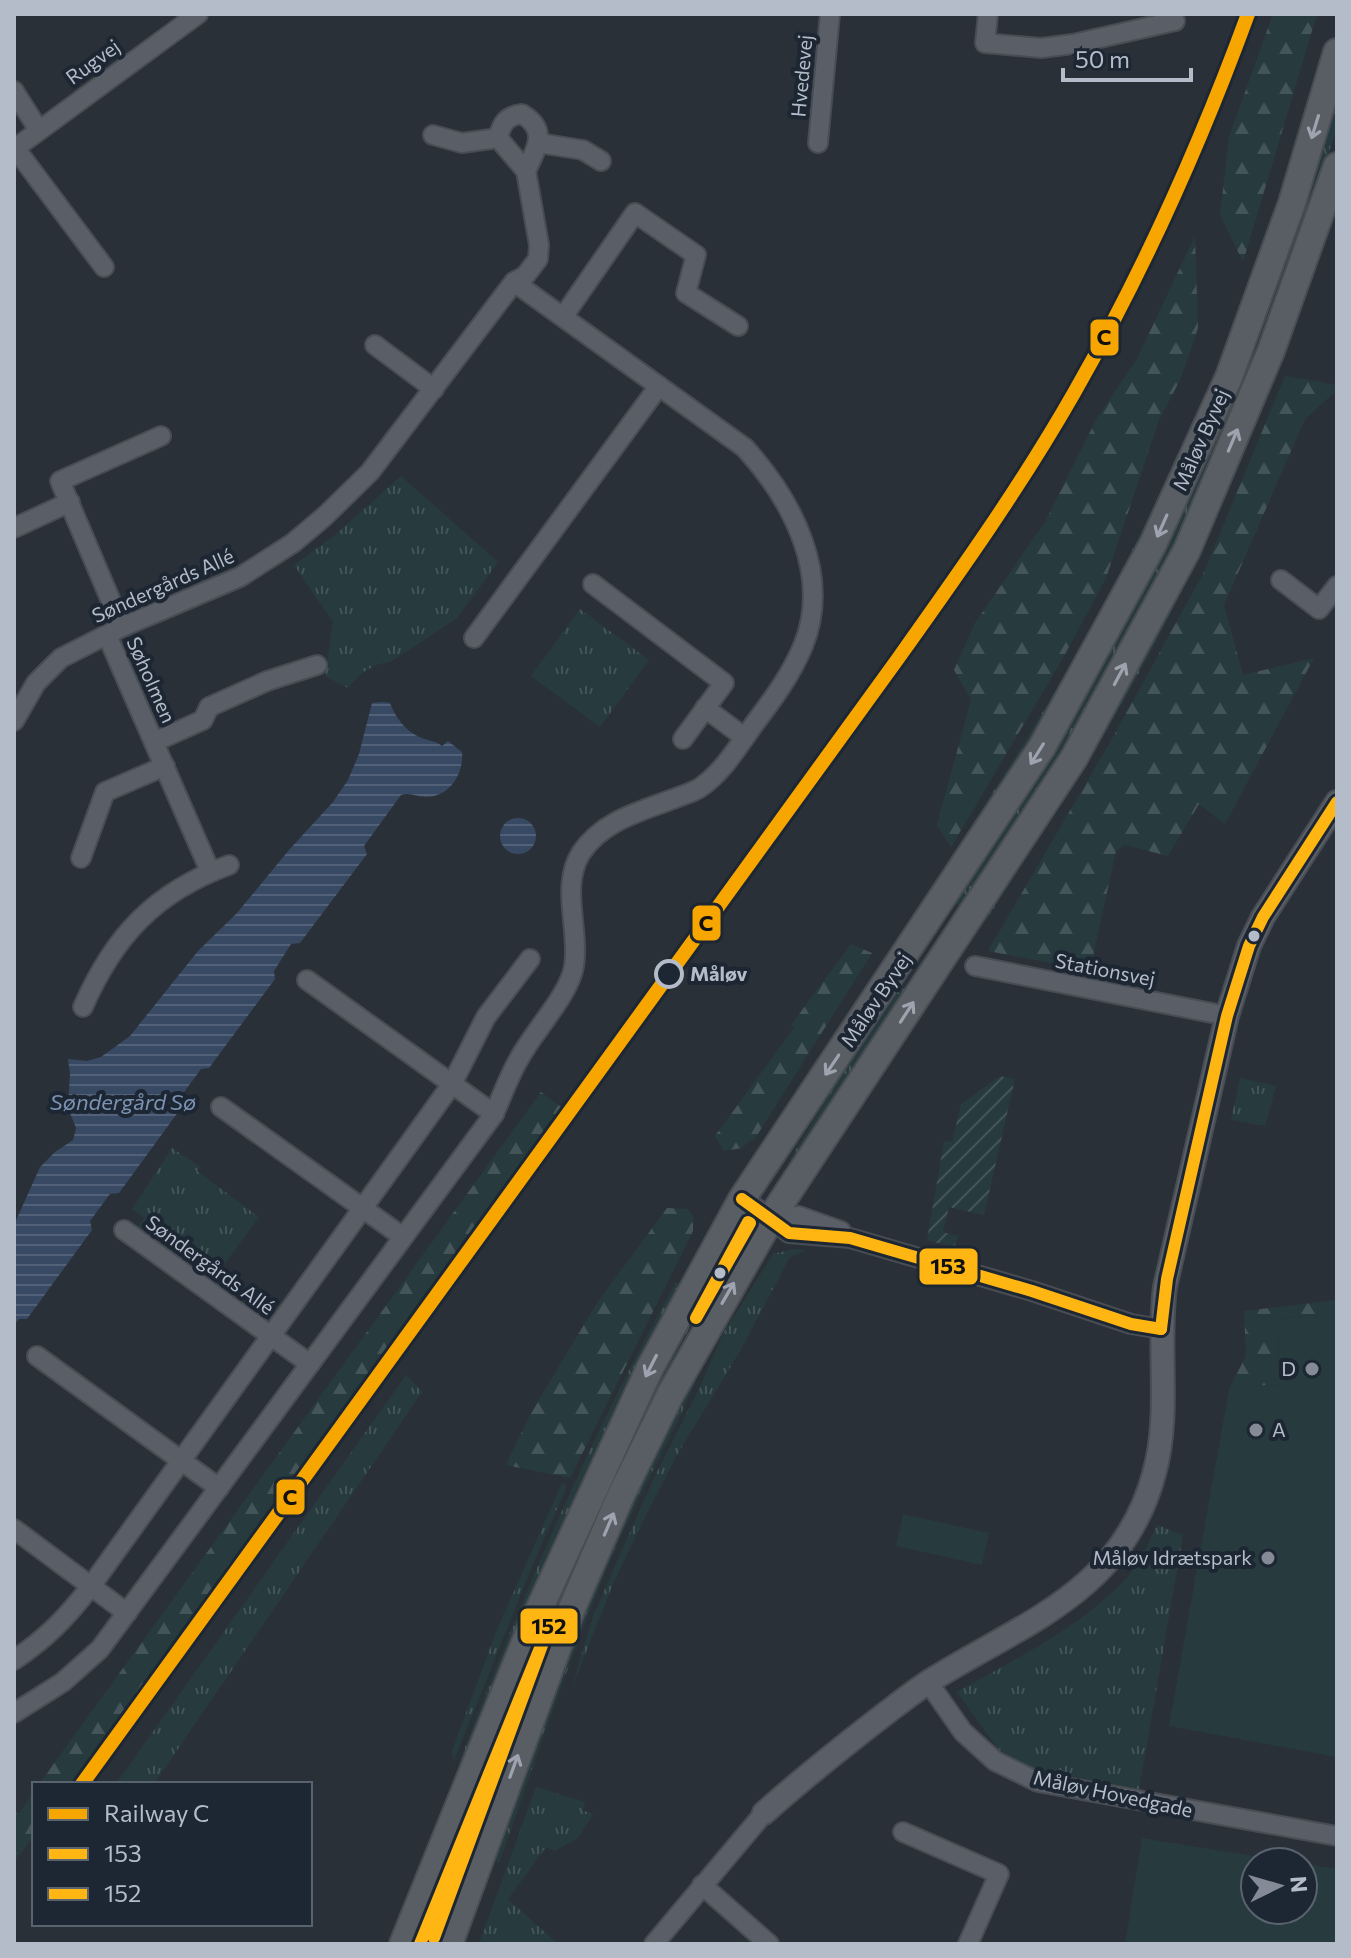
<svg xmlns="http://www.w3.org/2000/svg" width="1351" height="1958" font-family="Commissioner,sans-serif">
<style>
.grass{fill:url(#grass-tufts)}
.forest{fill:url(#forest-firs)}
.garden{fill:url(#garden-furrows)}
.pitch{fill:#273a3e}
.water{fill:url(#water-rules)}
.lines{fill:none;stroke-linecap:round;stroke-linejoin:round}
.minor-casing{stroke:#484c53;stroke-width:22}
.tertiary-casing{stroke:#484c53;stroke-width:26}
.secondary-casing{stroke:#484c53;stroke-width:30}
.minor{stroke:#5a5e66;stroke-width:18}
.tertiary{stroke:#5a5e66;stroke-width:22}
.secondary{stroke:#595d64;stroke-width:26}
.bus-1-casing{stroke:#1d2633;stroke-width:18}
.bus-2-casing{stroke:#1d2633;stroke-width:18}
.bus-1{stroke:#ffb612;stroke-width:12}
.bus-2{stroke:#ffb612;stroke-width:12}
.rail-1-casing{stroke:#1d2633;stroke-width:20}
.rail-1{stroke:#f7a600;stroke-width:14}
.oneway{stroke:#9da4b0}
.bus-dot{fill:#b4bcc9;stroke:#1d2633;stroke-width:3}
.stop-dot{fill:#1d2633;stroke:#b4bcc9;stroke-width:4}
.poi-dot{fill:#848b96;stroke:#1d2633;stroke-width:3}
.labels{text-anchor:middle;stroke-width:8;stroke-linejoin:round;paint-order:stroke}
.street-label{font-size:20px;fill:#b4bcc9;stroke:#1d2633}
.stop-label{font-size:20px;font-weight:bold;fill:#b4bcc9;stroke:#1d2633;text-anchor:start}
.poi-label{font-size:20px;fill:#b4bcc9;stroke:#1d2633;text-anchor:end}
.water-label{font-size:22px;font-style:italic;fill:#7c92b1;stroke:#1d2633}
.line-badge{stroke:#1d2633;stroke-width:3}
.pale-badge-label{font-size:22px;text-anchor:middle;font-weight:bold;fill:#111}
</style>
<defs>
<pattern id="grass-tufts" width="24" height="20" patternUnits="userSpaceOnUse" patternTransform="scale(2)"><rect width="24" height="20" fill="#273a3e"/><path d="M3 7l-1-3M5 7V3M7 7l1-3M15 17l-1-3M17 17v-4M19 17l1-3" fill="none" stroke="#445559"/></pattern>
<pattern id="forest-firs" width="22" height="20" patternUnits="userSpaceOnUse" patternTransform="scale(2)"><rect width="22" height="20" fill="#273a3e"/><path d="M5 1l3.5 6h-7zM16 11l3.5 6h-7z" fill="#445559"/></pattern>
<pattern id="garden-furrows" width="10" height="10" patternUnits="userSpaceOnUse" patternTransform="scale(2)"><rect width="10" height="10" fill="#273a3e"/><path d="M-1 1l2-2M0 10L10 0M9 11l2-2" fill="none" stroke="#445559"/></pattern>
<pattern id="water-rules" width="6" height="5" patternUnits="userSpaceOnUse" patternTransform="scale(2)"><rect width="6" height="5" fill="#384963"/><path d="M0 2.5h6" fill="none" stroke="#526178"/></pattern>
</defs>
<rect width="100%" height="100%" fill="#2a3038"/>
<g class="grass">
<polygon points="1337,98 1337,128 1308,212 1304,211"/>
<path d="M1254,354L1248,374C1218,446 1189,518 1154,587C1097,697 1030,802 963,907L955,904L1033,783L1115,643L1171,533Z"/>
<path d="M1207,392H1210L1169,487L1029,752L908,935L903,931C957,848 1012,765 1062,679C1116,587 1163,489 1207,392Z"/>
<path d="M1245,440L1249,442C1204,551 1152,657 1090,758C1057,813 1020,867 985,922L981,918Z"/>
<polygon points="401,476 498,562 457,618 392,661 376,665 362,673 348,688 325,676 333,622 294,565 335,535"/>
<polygon points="580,609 649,660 600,727 531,676"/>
<polygon points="899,986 907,991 795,1162 790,1159 865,1036"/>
<polygon points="1240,1078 1276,1086 1265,1126 1231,1120"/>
<polygon points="172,1148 200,1167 197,1171 259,1217 212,1281 137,1228 144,1218 132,1209"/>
<polygon points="794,1249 806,1250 790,1257 740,1351 677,1455 640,1527 613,1584 571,1690 593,1616 653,1480 699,1389 724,1332 773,1254"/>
<polygon points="719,1261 723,1264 695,1315 669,1375 490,1794 482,1775 516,1691 654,1383"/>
<path d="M676,1282L681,1285L580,1488L466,1756L458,1766C520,1600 590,1437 676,1282Z"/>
<path d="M706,1356C680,1424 642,1487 613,1554C570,1655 536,1760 499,1863L494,1859L581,1615L661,1437Z"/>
<polygon points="406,1375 422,1392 154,1784 116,1784"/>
<polygon points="562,1483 567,1486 533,1564 453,1763 452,1751 496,1632"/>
<path d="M1157,1525L1183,1535L1139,1790L1032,1768L998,1749L957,1692C1016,1658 1085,1626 1130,1574C1142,1561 1149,1540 1157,1525Z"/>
<polygon points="536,1787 585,1802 583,1810 593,1815 578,1838 555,1851 546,1847 508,1899 558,1944 479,1944"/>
<polygon points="473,1804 475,1816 447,1901 439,1944 430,1944 430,1933 462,1843 469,1807"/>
</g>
<g class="forest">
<polygon points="1273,14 1317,14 1243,262 1220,215 1229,137"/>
<polygon points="1195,236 1198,328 1181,378 1159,420 1106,578 1063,658 951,847 937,825 971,700 954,670 975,623 1045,522 1097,418 1137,359"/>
<polygon points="1285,376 1337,385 1337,390 1305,419 1224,605 1243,675 1314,658 1225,824 1199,804 1168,856 1125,845 1116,851 1092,961 1082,969 988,951 1113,737 1204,572"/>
<polygon points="851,944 872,953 754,1140 749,1141 742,1148 724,1151 715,1136 794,1028 791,1025"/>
<polygon points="541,1092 561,1107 71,1784 39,1784"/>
<polygon points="667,1208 688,1209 693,1216 693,1231 570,1478 506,1465 531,1413 597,1303"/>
<polygon points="1337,1300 1337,1313 1278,1319 1279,1384 1229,1389 1246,1356 1244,1311"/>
<polygon points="34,1791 34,1835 14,1863 14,1811 19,1814"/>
</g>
<polygon class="garden" points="1000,1076 1015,1079 984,1215 949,1207 943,1232 958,1236 954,1248 927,1240 944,1141 952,1142 961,1104"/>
<g class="pitch">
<polygon points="1337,1313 1337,1757 1169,1726 1229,1389 1279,1384 1278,1319"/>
<polygon points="903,1514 989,1533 982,1565 896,1546"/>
<polygon points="1142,1838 1291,1862 1255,1862 1255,1910 1303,1910 1303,1864 1337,1869 1337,1944 1125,1944"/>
</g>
<g class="water">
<path d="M382,702L390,703C396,719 408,734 425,739C433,742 436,741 442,746L448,741L462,752C464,773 450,797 426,797C417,797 410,792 401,795L364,846L367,854L300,943L291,944L274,971L275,979L209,1068L201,1069L182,1095L184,1104L119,1193L110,1194L90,1221L92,1230L27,1319H19L14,1325V1225L40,1167L55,1152L73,1140L76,1128L68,1108L70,1074L68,1059L87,1061L101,1057L130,1036L198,951L237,913L289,850L333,802L348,780L359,754L372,703Z"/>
<circle cx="518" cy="836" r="18"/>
</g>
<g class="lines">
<defs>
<g id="minor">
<polyline points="988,14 985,43 1041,48 1073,44 1175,21"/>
<polyline points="14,91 38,129"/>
<polyline points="433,135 462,143 498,138"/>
<polyline points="539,143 583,150 601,161"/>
<polyline points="818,143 830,14"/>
<polyline points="15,148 104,267"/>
<polyline points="14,149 198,14"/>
<polyline points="563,317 635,213 696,255 686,293 738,326"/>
<polyline points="375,345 434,389"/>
<polyline points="14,528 70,502"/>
<polyline points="1281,580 1319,609 1337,586"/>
<polyline points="593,584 724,683 683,739"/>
<polyline points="122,627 60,481 161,436"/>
<polyline points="107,635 210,871"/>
<polyline points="474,638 659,386"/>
<polyline points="705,708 744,737"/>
<path d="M14,721L36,683L61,658L122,627L240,577L293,543L325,516L370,472L514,282L525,276L538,259L539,245L526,171L498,138C502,123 506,116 522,114C549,130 536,149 526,171"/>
<polyline points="154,742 203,720 209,707 267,681 317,665"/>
<polyline points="81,858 105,792 165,766"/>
<polyline points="975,966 1227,1016"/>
<polyline points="307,980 494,1114"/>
<path d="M83,1007C114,936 155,892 229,865"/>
<polyline points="221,1107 403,1237"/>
<polyline points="742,1199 771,1218 789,1233 850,1238 1032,1291 1131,1324 1161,1329"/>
<polyline points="771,1218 799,1216 841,1231"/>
<polyline points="124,1230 310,1364"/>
<polyline points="37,1356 219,1488"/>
<polyline points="14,1529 127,1613"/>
<path d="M14,1660C47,1638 67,1617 91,1586L452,1084L486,1017L530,959"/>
<polyline points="928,1682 963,1732 995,1761 1038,1782 1337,1836"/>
<path d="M14,1713L63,1682L100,1649L494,1114C502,1096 509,1076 519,1059C533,1032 570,994 574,966C580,930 560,886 581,853C602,821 639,812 673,799C682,795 693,793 701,787C723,772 739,745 755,723C773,699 791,675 803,646C832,575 792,500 745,448L514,282"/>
<polyline points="903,1832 999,1874 968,1944"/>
<polyline points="702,1885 769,1944"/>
<polyline points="654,1944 764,1813"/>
</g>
<path id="tertiary" d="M764,1813C802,1779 841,1748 881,1717C897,1705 913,1692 930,1681C1022,1623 1122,1593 1154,1474C1171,1414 1157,1349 1165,1287L1227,1016L1249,946L1263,917L1337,802"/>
<g id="secondary">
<polyline points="403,1944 532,1625 650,1368 742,1199 1042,747 1153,544 1229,377 1292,203 1337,52"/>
<polyline points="449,1944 572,1608 621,1495 671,1393 771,1218 1074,758 1187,550 1271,351 1337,166"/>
</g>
</defs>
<use href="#minor" class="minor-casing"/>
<use href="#tertiary" class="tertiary-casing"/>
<use href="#secondary" class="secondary-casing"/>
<use href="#minor" class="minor"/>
<use href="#tertiary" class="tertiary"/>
<use href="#secondary" class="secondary"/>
<defs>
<g id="bus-1">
<polyline points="742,1199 789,1233 850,1238 1032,1291 1131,1324 1161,1329"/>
<polyline points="1161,1329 1167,1279 1227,1016 1249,946 1263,917 1337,802"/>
</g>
<g id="bus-2">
<polygon points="748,1222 750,1223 696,1318"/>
<polyline points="420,1944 551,1621 434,1938"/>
</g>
</defs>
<use href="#bus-1" class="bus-1-casing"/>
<use href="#bus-2" class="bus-2-casing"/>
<use href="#bus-1" class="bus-1"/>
<use href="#bus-2" class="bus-2"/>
<defs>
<path id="rail-1" d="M82,1784L897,660C959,573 1021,486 1074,393C1143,272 1200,145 1248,14"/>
</defs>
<use href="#rail-1" class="rail-1-casing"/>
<use href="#rail-1" class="rail-1"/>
</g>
<defs><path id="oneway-shaft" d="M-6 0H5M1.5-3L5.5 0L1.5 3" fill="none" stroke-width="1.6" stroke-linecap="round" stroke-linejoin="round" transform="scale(2)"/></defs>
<g class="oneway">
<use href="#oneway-shaft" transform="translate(1315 127) rotate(107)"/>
<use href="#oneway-shaft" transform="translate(1233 440) rotate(-67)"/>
<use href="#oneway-shaft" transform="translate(1162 526) rotate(114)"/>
<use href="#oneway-shaft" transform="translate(1120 674) rotate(-62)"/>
<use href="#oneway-shaft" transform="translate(1037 754) rotate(122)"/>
<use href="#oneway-shaft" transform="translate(907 1012) rotate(-57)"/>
<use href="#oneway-shaft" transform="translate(832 1065) rotate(124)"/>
<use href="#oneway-shaft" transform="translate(728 1293) rotate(-60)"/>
<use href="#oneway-shaft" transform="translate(651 1366) rotate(117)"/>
<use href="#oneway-shaft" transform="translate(609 1524) rotate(-67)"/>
<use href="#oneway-shaft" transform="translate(514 1766) rotate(-70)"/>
</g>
<g class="bus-dot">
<circle cx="1254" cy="936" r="7"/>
<circle cx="720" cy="1273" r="7"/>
</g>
<circle class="stop-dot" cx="669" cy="974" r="13"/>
<g class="poi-dot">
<circle cx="1312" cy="1369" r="8"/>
<circle cx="1256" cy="1430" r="8"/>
<circle cx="1268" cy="1558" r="8"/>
</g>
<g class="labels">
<g class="street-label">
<text transform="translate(93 62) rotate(-36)" y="7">Rugvej</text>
<text transform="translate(802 76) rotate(-85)" y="7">Hvedevej</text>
<text transform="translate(1201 440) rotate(-66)" y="7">Måløv Byvej</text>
<text transform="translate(163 586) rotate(-24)" y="7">Søndergårds Allé</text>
<text transform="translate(151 680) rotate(66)" y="7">Søholmen</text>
<text transform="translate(1105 970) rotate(11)" y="7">Stationsvej</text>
<text transform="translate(876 1000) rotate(-56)" y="7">Måløv Byvej</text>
<text transform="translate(210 1265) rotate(36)" y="7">Søndergårds Allé</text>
<text transform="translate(1113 1794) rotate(12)" y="7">Måløv Hovedgade</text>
</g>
<g class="stop-label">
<text x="690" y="981">Måløv</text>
</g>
<g class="poi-label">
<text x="1296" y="1376">D</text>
<text x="1272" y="1437" text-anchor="start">A</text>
<text x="1252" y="1565">Måløv Idrætspark</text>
</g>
<g class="water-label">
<text x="123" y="1110">Søndergård Sø</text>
</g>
</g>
<g class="line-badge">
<rect x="1089" y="318" width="31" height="39" rx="8" fill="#f7a600"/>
<rect x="691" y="904" width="31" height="38" rx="8" fill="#f7a600"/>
<rect x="918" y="1247" width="61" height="39" rx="8" fill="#ffb612"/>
<rect x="275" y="1478" width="31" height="38" rx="8" fill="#f7a600"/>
<rect x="519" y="1607" width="60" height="38" rx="8" fill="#ffb612"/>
</g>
<g class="pale-badge-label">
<text x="1104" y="345">C</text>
<text x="706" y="931">C</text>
<text x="948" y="1274">153</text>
<text x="290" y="1505">C</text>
<text x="549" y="1634">152</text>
</g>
<rect width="1351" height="1958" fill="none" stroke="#b4bcc9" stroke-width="32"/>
<rect x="32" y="1782" width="280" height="144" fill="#1d2633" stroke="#59626f" stroke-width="2"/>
<rect x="48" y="1808" width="40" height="12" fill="#f7a600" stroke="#59626f" stroke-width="2"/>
<text x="104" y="1822" font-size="24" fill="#b4bcc9">Railway C</text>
<rect x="48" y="1848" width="40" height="12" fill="#ffb612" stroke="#59626f" stroke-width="2"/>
<text x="104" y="1862" font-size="24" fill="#b4bcc9">153</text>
<rect x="48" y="1888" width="40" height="12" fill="#ffb612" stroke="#59626f" stroke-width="2"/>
<text x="104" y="1902" font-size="24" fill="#b4bcc9">152</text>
<g transform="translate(1279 1886) rotate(85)"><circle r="38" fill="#1d2633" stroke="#59626f" stroke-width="2"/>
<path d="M0-6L14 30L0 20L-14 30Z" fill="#848b96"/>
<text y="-12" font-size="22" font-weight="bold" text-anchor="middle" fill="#b4bcc9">N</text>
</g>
<path d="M1063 68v12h128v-12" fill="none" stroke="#b4bcc9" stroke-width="4"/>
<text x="1075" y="68" font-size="24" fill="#b4bcc9" stroke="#1d2633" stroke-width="6" paint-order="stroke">50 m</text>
</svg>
